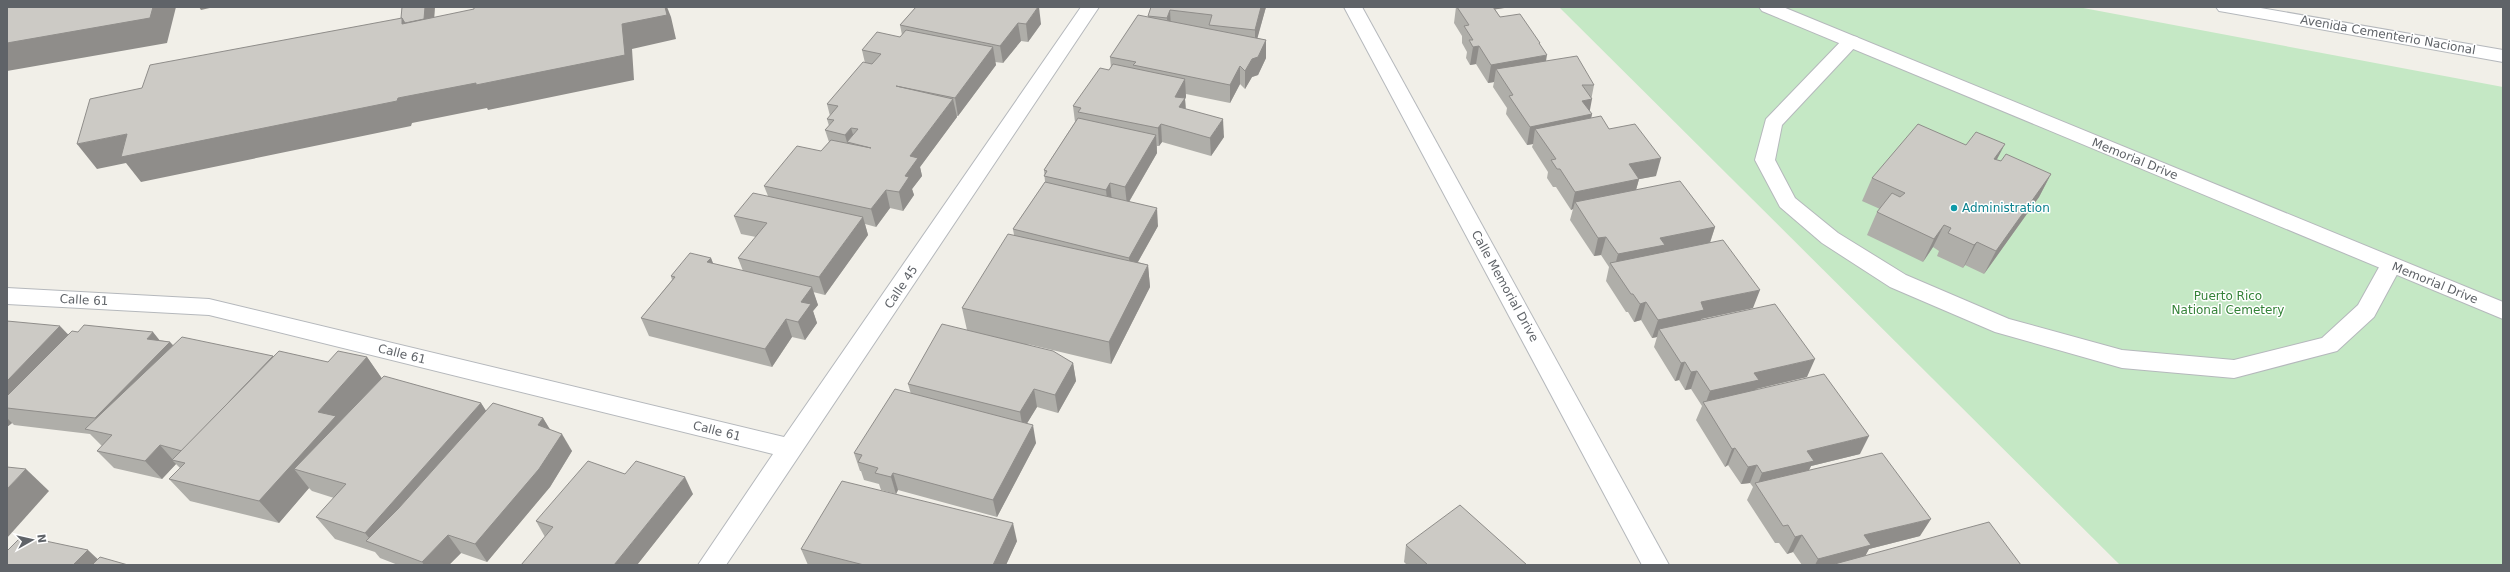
<svg xmlns="http://www.w3.org/2000/svg" width="2510" height="572" font-family="'DejaVu Sans',sans-serif">
<style>
.green{fill:#c5e8c5}
.lines{fill:none;stroke-linecap:round;stroke-linejoin:round}
.service-casing{stroke:#b5b8bc;stroke-width:2}
.minor-casing{stroke:#b5b8bc;stroke-width:2}
.tertiary-casing{stroke:#b5b8bc;stroke-width:2}
.service{fill:#fff;fill-rule:evenodd}
.minor{fill:#fff;fill-rule:evenodd}
.tertiary{fill:#fff;fill-rule:evenodd}
.wall{fill:#afaea9}
.shaded-wall{fill:#8f8d8a}
.building{fill:#cccac5;stroke:#8f8d8a}
.culture-dot{fill:#0f9aa8;stroke:#fff;stroke-width:1.5}
.labels{text-anchor:middle;stroke-width:3;stroke-linejoin:round;paint-order:stroke}
.street-label{font-size:12px;fill:#5f6368;stroke:#fff}
.culture-label{font-size:12px;fill:#0d838f;stroke:#fff;text-anchor:start}
.park-label{font-size:12px;fill:#348238;stroke:#fff}
</style>
<rect width="100%" height="100%" fill="#f1efe8"/>
<polygon class="green" points="1559,7 2078,7 2503,87 2503,565 2120,565"/>
<g class="lines">
<defs>
<polygon id="service" points="1851,36 1857,37 1860,41 1857,45 1782,125 1775,160 1795,198 1838,233 1906,275 2009,319 2122,350 2234,360 2322,338 2358,305 2383,260 2391,257 2399,260 2402,265 2374,317 2337,351 2234,378 2122,368 1995,332 1890,287 1822,243 1780,207 1755,160 1766,119 1845,37"/>
<g id="minor">
<polygon points="1081,7 1099,7 726,565 698,565 773,454 209,315 7,304 7,288 209,299 784,437"/>
<polygon points="1344,7 1362,7 1669,565 1642,565"/>
<polygon points="1759,7 1783,7 2503,302 2503,319 1762,11"/>
</g>
<polygon id="tertiary" points="2216,7 2255,7 2503,50 2503,62 2225,12 2219,11"/>
</defs>
<use href="#service" class="service-casing"/>
<use href="#minor" class="minor-casing"/>
<use href="#tertiary" class="tertiary-casing"/>
<use href="#service" class="service"/>
<use href="#minor" class="minor"/>
<use href="#tertiary" class="tertiary"/>
</g>
<g class="wall">
<polygon points="916,7 1041,24 1028,42 1021,41 1003,63 995,62 996,65 958,116 957,116 957,117 920,167 922,176 912,189 914,195 903,211 890,208 876,227 865,224 868,235 825,295 813,292 818,305 813,311 817,323 805,340 792,337 772,367 649,336 641,318 672,280 671,276 711,258 713,264 743,271 738,258 756,237 741,234 734,216 768,196 764,186 821,151 829,142 825,130 829,126 827,119 830,116 827,104 865,63 862,50 900,37 902,35 900,25"/>
<polygon points="1151,7 1266,7 1257,38 1266,40 1266,58 1258,75 1252,77 1245,89 1240,84 1230,103 1186,94 1186,97 1185,99 1186,109 1224,137 1211,156 1162,142 1159,146 1157,146 1157,153 1129,202 1158,226 1138,262 1148,265 1150,287 1111,364 1027,344 1073,363 1076,381 1058,413 1037,407 1027,423 1036,443 997,517 898,490 896,494 881,490 879,484 864,480 861,471 860,471 854,453 911,394 908,384 967,330 962,308 1014,235 1013,229 1045,182 1044,170 1075,122 1073,106 1111,68 1110,57 1148,17"/>
<polygon points="1456,7 1511,7 1495,9 1500,17 1540,43 1540,45 1546,61 1594,85 1589,111 1592,114 1591,118 1609,129 1656,176 1639,179 1636,190 1715,227 1710,243 1753,308 1701,319 1701,320 1807,377 1756,389 1755,390 1860,454 1811,466 1809,470 1920,536 1869,549 1865,556 2021,565 1802,565 1793,552 1787,554 1779,543 1775,543 1747,500 1753,487 1750,483 1741,484 1728,465 1725,467 1696,420 1702,406 1691,389 1685,390 1679,380 1675,381 1654,347 1657,337 1652,338 1641,320 1634,322 1628,312 1626,312 1606,281 1609,267 1601,255 1594,256 1570,220 1573,209 1571,210 1556,187 1553,187 1547,178 1548,172 1532,147 1533,144 1527,145 1506,114 1507,108 1493,87 1494,82 1488,83 1476,64 1470,65 1466,58 1467,52 1462,43 1462,36 1454,23"/>
<polygon points="1997,160 2001,161 2051,174 2039,197 1984,274 1965,265 1963,268 1937,256 1939,251 1933,247 1923,262 1867,235 1877,212 1880,209 1862,201 1872,178"/>
<polygon points="7,321 68,334 78,332 159,340 170,342 173,345 273,356 328,362 367,357 382,379 481,403 486,411 543,418 550,430 572,451 550,487 487,562 461,553 449,565 398,565 380,558 375,552 335,539 316,517 334,498 312,491 309,488 279,523 190,501 169,479 180,468 176,464 162,479 114,468 97,451 102,446 90,434 14,425 12,423 7,427"/>
<polygon points="625,474 693,494 637,565 521,565 545,537 536,521"/>
<polygon points="1017,541 1006,565 808,565 801,549"/>
<polygon points="1406,545 1527,565 1407,565 1404,562"/>
</g>
<g class="shaded-wall">
<polygon points="153,7 176,7 167,43 7,71 7,43"/>
<polygon points="199,7 214,7 201,10"/>
<polygon points="425,7 435,7 433,37 400,24 402,18"/>
<polygon points="665,7 667,7 671,17 676,39 632,49 634,80 488,110 487,108 412,123 411,126 141,182 126,163 97,169 77,144 127,134 398,98 622,24"/>
<polygon points="1038,7 1039,7 1041,24 1028,42 1026,24"/>
<polygon points="1261,7 1266,7 1255,47 1255,30"/>
<polygon points="1472,7 1511,7 1472,13"/>
<polygon points="1170,10 1171,28 1168,36 1167,18"/>
<polygon points="1018,23 1021,41 1003,63 1000,46"/>
<polygon points="1266,40 1266,58 1258,75 1252,77 1245,89 1245,71 1252,59"/>
<polygon points="1540,43 1538,57 1547,55 1544,73 1496,69 1494,82 1488,83 1491,65"/>
<polygon points="1479,46 1476,64 1470,65 1473,47"/>
<polygon points="993,47 996,65 958,116 955,98"/>
<polygon points="1240,66 1240,84 1230,103 1230,85"/>
<polygon points="1185,79 1186,97 1185,99 1186,116 1180,125 1175,97"/>
<polygon points="953,99 957,117 920,167 922,176 912,189 914,195 903,211 899,192 905,176 910,156"/>
<polygon points="1592,99 1589,115 1592,114 1588,132 1535,129 1533,144 1527,145 1530,127 1582,101"/>
<polygon points="1223,119 1224,137 1211,156 1210,138"/>
<polygon points="1161,124 1162,142 1159,146 1158,128"/>
<polygon points="851,128 856,144 847,142 850,153 845,135"/>
<polygon points="1156,135 1157,153 1127,205 1125,187"/>
<polygon points="2005,144 1993,167 1994,159"/>
<polygon points="1661,158 1656,176 1624,182 1629,164"/>
<polygon points="2051,174 2039,197 1984,274 1996,251"/>
<polygon points="1639,179 1634,197 1575,202 1573,209 1571,210 1575,192"/>
<polygon points="1110,183 1112,201 1108,208 1106,190"/>
<polygon points="886,190 890,208 876,227 871,209"/>
<polygon points="1157,208 1158,226 1130,276 1129,258"/>
<polygon points="863,217 868,235 825,295 819,277"/>
<polygon points="1944,225 1933,247 1923,262 1934,239"/>
<polygon points="1715,227 1709,245 1614,269 1618,254 1660,238"/>
<polygon points="1606,237 1601,255 1594,256 1598,238"/>
<polygon points="1977,242 1965,265 1963,268 1974,245"/>
<polygon points="711,258 718,276 707,262"/>
<polygon points="1148,265 1150,287 1111,364 1109,342"/>
<polygon points="812,287 818,305 813,311 817,323 805,340 798,322 801,302"/>
<polygon points="1760,290 1753,308 1701,319 1698,328 1659,329 1657,337 1652,338 1658,320 1701,302"/>
<polygon points="1646,302 1641,320 1634,322 1640,304"/>
<polygon points="786,319 792,337 772,367 765,349"/>
<polygon points="60,326 81,348 7,408 7,381"/>
<polygon points="153,332 165,347 170,342 185,360 111,435 95,418 147,339"/>
<polygon points="367,357 383,380 294,469 309,488 279,523 259,501 318,412"/>
<polygon points="1815,359 1807,377 1756,389 1752,398 1705,405 1710,391 1754,373"/>
<polygon points="1685,362 1679,380 1675,381 1681,363"/>
<polygon points="1073,363 1076,381 1058,413 1055,395"/>
<polygon points="1697,371 1691,389 1685,390 1691,372"/>
<polygon points="1034,389 1037,407 1023,430 1020,412"/>
<polygon points="481,403 495,425 374,544 365,533"/>
<polygon points="7,418 12,423 7,427"/>
<polygon points="543,418 554,436 538,425"/>
<polygon points="1033,425 1036,443 997,517 993,500"/>
<polygon points="562,434 572,451 550,487 487,562 475,544"/>
<polygon points="1869,436 1860,454 1811,466 1805,478 1757,486 1762,473 1807,451"/>
<polygon points="160,445 174,461 172,460 176,464 162,479 145,461"/>
<polygon points="1735,448 1728,465 1725,467 1732,449"/>
<polygon points="1757,465 1750,483 1741,484 1748,467"/>
<polygon points="26,469 49,491 7,538 7,489"/>
<polygon points="893,473 898,490 896,494 891,477"/>
<polygon points="685,477 693,494 637,565 614,565"/>
<polygon points="1931,519 1920,536 1869,549 1862,562 1852,565 1815,565 1818,559 1864,535"/>
<polygon points="1013,523 1017,541 1006,565 993,565"/>
<polygon points="448,535 461,553 449,565 424,565 422,562"/>
<polygon points="1802,535 1793,552 1787,554 1795,537"/>
<polygon points="88,550 104,565 73,565"/>
</g>
<g class="building">
<polygon points="7,7 153,7 150,18 7,43"/>
<polygon points="402,7 425,7 424,19 405,23 402,18 401,18"/>
<polygon points="474,7 665,7 667,15 622,24 625,55 476,85 476,83 398,98 397,101 121,157 127,134 77,144 90,99 142,88 150,65 402,18 402,24 474,9"/>
<polygon points="916,7 1038,7 1026,24 1018,23 1000,46 900,25"/>
<polygon points="1151,7 1261,7 1255,30 1209,25 1212,15 1170,10 1167,18 1148,16"/>
<polygon points="1457,7 1493,7 1500,17 1520,14 1540,43 1539,43 1547,55 1491,65 1479,46 1473,47 1469,40 1473,40 1464,26 1469,25"/>
<polygon points="1138,15 1266,40 1258,57 1252,59 1245,71 1240,66 1230,85 1133,65 1136,62 1110,57"/>
<polygon points="906,30 993,47 955,98 896,86 953,99 910,156 918,158 905,176 909,177 899,192 886,190 871,209 764,186 797,146 821,151 831,140 871,148 847,142 858,129 851,128 845,135 825,130 834,120 827,119 838,106 827,104 863,62 872,64 881,54 862,50 877,32 900,37"/>
<polygon points="1577,56 1594,85 1582,85 1592,99 1582,101 1592,114 1530,127 1509,96 1513,95 1496,69"/>
<polygon points="1113,64 1185,79 1175,97 1185,98 1179,107 1223,119 1210,138 1161,124 1158,128 1078,112 1081,108 1073,106 1100,68 1109,70"/>
<polygon points="1601,116 1609,129 1635,124 1661,158 1629,164 1639,179 1575,192 1560,169 1557,169 1551,160 1556,159 1535,129"/>
<polygon points="1078,118 1156,135 1125,187 1110,183 1106,190 1044,176 1047,171 1044,170"/>
<polygon points="1918,124 1966,145 1976,132 2005,144 1994,159 2001,161 2006,154 2051,174 1996,251 1977,242 1974,245 1948,233 1951,228 1944,225 1934,239 1877,212 1892,193 1900,197 1905,193 1872,178"/>
<polygon points="1680,181 1715,227 1660,238 1665,245 1618,254 1606,237 1598,238 1575,202"/>
<polygon points="1045,182 1157,208 1129,258 1013,229"/>
<polygon points="753,193 863,217 819,277 738,258 767,223 734,216"/>
<polygon points="1008,234 1148,265 1109,342 962,308"/>
<polygon points="1723,240 1760,290 1701,302 1704,310 1658,320 1646,302 1640,304 1633,294 1631,294 1610,263"/>
<polygon points="690,253 711,258 707,262 812,287 801,302 811,304 798,322 786,319 765,349 641,318 675,277 671,276"/>
<polygon points="1775,304 1815,359 1754,373 1759,380 1710,391 1697,371 1691,372 1685,362 1681,363 1659,329"/>
<polygon points="7,321 60,326 7,381"/>
<polygon points="942,324 1053,351 1073,363 1055,395 1034,389 1020,412 908,384"/>
<polygon points="84,325 153,332 147,339 170,342 95,418 7,408 7,396 72,331 78,332"/>
<polygon points="182,337 273,356 182,451 160,445 145,461 97,451 112,435 85,429"/>
<polygon points="279,351 328,362 338,351 367,357 318,412 336,416 259,501 169,479 185,463 172,460"/>
<polygon points="1824,374 1869,436 1807,451 1814,461 1762,473 1757,465 1748,467 1735,448 1732,449 1703,402"/>
<polygon points="384,376 481,403 365,533 316,517 346,484 294,469"/>
<polygon points="895,389 1033,425 993,500 893,473 891,477 875,473 878,468 858,462 862,455 854,453"/>
<polygon points="493,403 543,418 538,425 562,434 539,469 475,544 448,535 422,562 366,541 398,509"/>
<polygon points="1882,453 1931,519 1864,535 1871,545 1818,559 1802,535 1795,537 1788,525 1783,526 1755,483"/>
<polygon points="588,461 625,474 636,461 685,477 614,565 521,565 553,527 536,521"/>
<polygon points="7,467 26,469 7,489"/>
<polygon points="842,481 1013,523 993,565 864,565 801,549"/>
<polygon points="1460,505 1527,565 1428,565 1406,545"/>
<polygon points="1989,522 2021,565 1831,565"/>
<polygon points="22,536 88,550 73,565 7,565 7,551"/>
<polygon points="100,557 128,565 92,565"/>
</g>
<circle class="culture-dot" cx="1954" cy="208" r="4"/>
<g class="labels">
<g class="street-label">
<text transform="translate(2388 35) rotate(10)" y="4">Avenida Cementerio Nacional</text>
<text transform="translate(2135 159) rotate(22)" y="4">Memorial Drive</text>
<text transform="translate(2435 283) rotate(22)" y="4">Memorial Drive</text>
<text transform="translate(1505 286) rotate(61)" y="4">Calle Memorial Drive</text>
<text transform="translate(901 287) rotate(-56)" y="4">Calle 45</text>
<text transform="translate(84 300) rotate(3)" y="4">Calle 61</text>
<text transform="translate(402 354) rotate(14)" y="4">Calle 61</text>
<text transform="translate(717 431) rotate(14)" y="4">Calle 61</text>
</g>
<g class="culture-label">
<text x="1962" y="212">Administration</text>
</g>
<g class="park-label">
<text x="2228" y="300">Puerto Rico<tspan x="2228" dy="14">National Cemetery</tspan></text>
</g>
</g>
<rect width="2510" height="572" fill="none" stroke="#5f6368" stroke-width="16"/>
<g transform="translate(32 540) rotate(82)" stroke="#ffffff" stroke-width="3" paint-order="stroke">
<path d="M0-3L7 15L0 10L-7 15Z" fill="#5f6368"/>
<text y="-6" font-size="11" font-weight="bold" text-anchor="middle" fill="#5f6368">N</text>
</g>
</svg>
